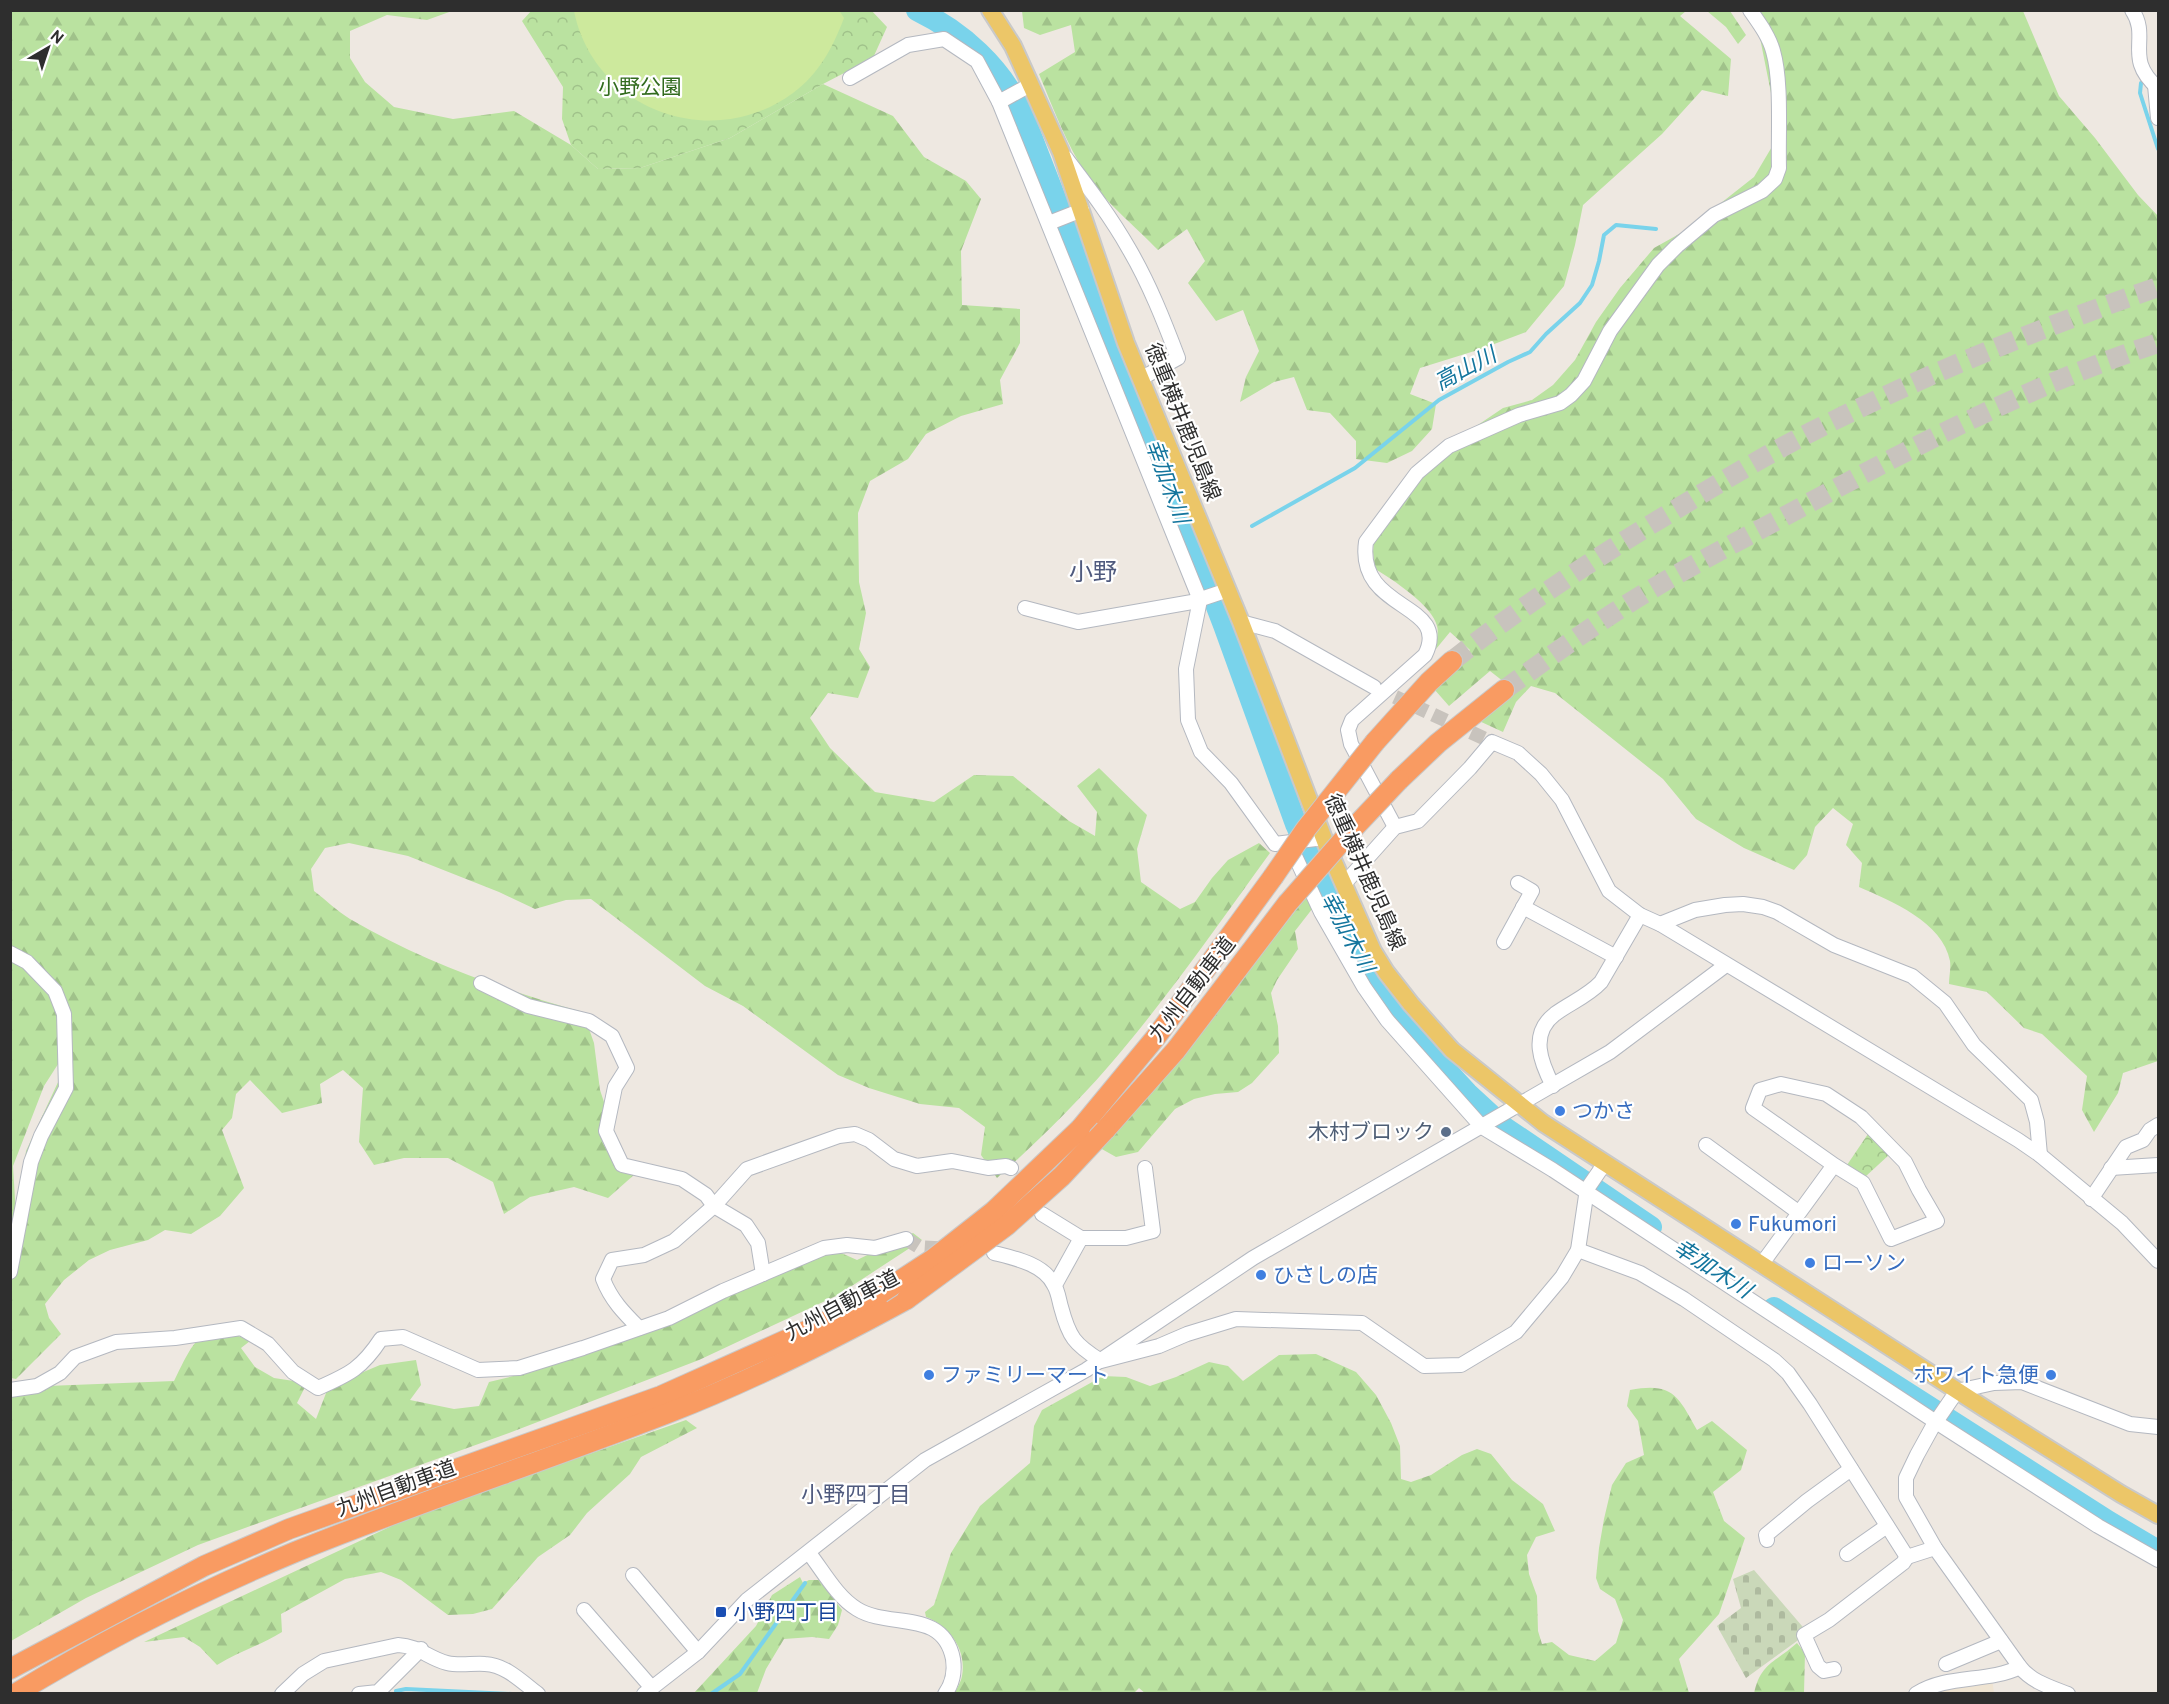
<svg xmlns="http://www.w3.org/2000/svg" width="2169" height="1704" font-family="Overpass,'Noto Sans JP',sans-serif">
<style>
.education{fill:#efe4d2}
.forest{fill:url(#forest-firs)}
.cemetery{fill:url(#cemetery-stones)}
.park{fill:url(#park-crowns)}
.pitch{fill:#cde99d}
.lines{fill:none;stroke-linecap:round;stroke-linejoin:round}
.stream{stroke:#79d3eb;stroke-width:4}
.river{stroke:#79d3eb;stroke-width:22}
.minor-tunnel{stroke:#c8c3bd;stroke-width:14;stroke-dasharray:14 7;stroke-linecap:butt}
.highway-tunnel{stroke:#c8c3bd;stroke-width:20;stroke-dasharray:20 10;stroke-linecap:butt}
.minor-casing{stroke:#b4b8c0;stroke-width:16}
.major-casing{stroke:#c9c9c9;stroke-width:20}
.highway-casing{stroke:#c9c9c9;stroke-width:22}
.minor{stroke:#fff;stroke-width:14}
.major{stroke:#ecc668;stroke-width:16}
.highway{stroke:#f99b62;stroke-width:20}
.highway-bridge-casing{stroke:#c9c9c9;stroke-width:22;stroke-linecap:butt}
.highway-bridge{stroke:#f99b62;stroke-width:20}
.shop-dot{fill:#3f7fe0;stroke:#fff;stroke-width:2}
.service-dot{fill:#5c6f8a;stroke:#fff;stroke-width:2}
.transit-dot{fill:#1a4fb4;stroke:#fff;stroke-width:2}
.labels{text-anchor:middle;stroke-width:4.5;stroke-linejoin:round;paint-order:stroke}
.park-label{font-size:21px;fill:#326b1e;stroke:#fff}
.street-label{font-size:21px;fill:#2e2e2e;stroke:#fff}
.shop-label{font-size:21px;fill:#366cbe;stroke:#fff;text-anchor:start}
.service-label{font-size:21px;fill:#4e5e75;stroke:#fff;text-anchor:end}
.transit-label{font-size:21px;fill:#164399;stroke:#fff;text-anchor:start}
.water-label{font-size:22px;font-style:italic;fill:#13759d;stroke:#fff}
.neighbourhood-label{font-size:22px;fill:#4f5a7e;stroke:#fff}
.quarter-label{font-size:24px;fill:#4f5a7e;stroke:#fff}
</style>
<defs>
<pattern id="forest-firs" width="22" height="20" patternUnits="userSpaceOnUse" patternTransform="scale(1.5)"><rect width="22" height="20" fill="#bae2a0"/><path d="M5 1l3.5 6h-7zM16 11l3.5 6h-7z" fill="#a0c28a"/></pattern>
<pattern id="cemetery-stones" width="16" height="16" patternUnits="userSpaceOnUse" patternTransform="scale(1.5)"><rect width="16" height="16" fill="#cad8b9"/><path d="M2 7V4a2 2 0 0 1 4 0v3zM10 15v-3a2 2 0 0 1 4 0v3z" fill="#aeba9f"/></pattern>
<pattern id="park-crowns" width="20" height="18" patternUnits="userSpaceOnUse" patternTransform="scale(1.5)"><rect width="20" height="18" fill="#bae2a0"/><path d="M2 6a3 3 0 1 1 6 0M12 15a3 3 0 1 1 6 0" fill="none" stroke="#a0c28a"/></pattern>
</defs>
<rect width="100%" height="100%" fill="#eee8e1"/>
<polygon class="education" points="1992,1679 1994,1693 1919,1694"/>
<g class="forest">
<path d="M10,11H452L427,20L387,15L350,31V58L365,82L394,107L453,119L514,111L571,145L598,169L640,168L730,138L823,84L893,116L924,157L966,181L981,199L961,251L962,305L1020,309V343L1000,380L1003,404L961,416L926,434L908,459L870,481L858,513L859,582L866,613L859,649L870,667L858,698L828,693L810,718L830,748L875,792L934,802L974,775L1013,776L1069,821L1095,836L1097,812L1077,786L1099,768L1147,815L1137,849L1141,882L1180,909L1195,902L1212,878L1228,860L1259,843L1270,853C1217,926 1166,1000 1107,1068C1073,1107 1036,1143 997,1178L981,1155L985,1127L959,1108L920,1104L869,1088L838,1075L743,1006L705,986L591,899L566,900L535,909L499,892L408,856L349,843L325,848L311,869L314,891C326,900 337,911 350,919C423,962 503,990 583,1012L594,1043L600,1090L619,1147L635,1174L608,1198L574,1187L530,1197L504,1214L493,1182L448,1158H404L374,1165L359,1142L363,1088L343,1070L320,1084L322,1103L282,1113L250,1080L236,1094L232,1118L222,1130L244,1188L220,1216L191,1234L165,1230L148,1240L110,1250L89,1260L64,1280L45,1304L49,1318L61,1334L16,1379L11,1378V1270L26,1151L66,1065L69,1045L41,969L11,945Z"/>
<path d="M1022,11H1686L1680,16L1731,59L1728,96L1702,90L1662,134L1583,205L1575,245L1564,286L1526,332L1481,349L1420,368L1410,394L1436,404L1432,429L1412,451L1387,463L1356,459V441L1330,413L1307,410L1294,377L1274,382L1240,402L1246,377L1259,351L1243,310L1216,321L1188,283L1205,261L1187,229L1158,250C1136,227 1104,201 1087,176C1067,145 1053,108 1039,74L1075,52L1071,25L1040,35L1024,28Z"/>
<polygon points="1707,11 1730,11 1746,35 1738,44 1726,27"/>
<path d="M1743,11H2023L2059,96L2095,138L2138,195L2158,216V1061L2123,1073L2118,1093L2094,1132L2082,1110L2087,1076L2042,1034L2024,1028L1987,992L1949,984C1949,977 1951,968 1950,961C1943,922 1891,901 1859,887L1862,863L1846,845L1853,824L1833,808L1815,827L1807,855L1794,870L1744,848L1696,819L1663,779L1555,693L1531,686L1516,702L1503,732L1477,720L1513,689L1490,671L1449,706L1434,689L1470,650L1450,632L1436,649C1436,642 1439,632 1437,626C1433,606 1392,579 1375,569L1373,552L1375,528L1397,494L1469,431L1503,408L1532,400L1553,385L1575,360L1596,322L1620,288L1654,248L1688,229L1754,177L1773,145L1772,98L1759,33Z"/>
<polygon points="1310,892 1316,904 1295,931 1298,949 1277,980 1271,993 1278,1026 1279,1053 1252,1083 1238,1092 1215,1094 1194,1099 1175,1109 1138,1152 1116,1157 1100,1148 1226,1000"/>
<polygon points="11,955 50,989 57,1012 60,1061 44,1086 13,1166 16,1216 11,1246"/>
<path d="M913,1233L922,1240L838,1295L699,1360L509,1433L198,1545L86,1598L11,1641V1392L47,1386L174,1381C194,1341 201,1317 250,1341L241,1348L255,1367L274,1378L307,1383L297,1403L316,1419L328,1388L342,1381L380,1365L416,1360L421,1385L410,1400L454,1409L479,1406L489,1382L530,1372L646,1332L706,1307L796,1262L822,1253L839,1252L857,1260Z"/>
<path d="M1316,1354L1356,1372L1376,1395L1391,1423L1400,1446L1401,1479L1411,1482L1431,1475L1462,1455L1477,1449L1491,1454L1512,1480L1543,1504L1555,1531L1536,1537L1527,1555L1529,1574L1537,1596L1538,1631L1542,1644L1552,1642L1569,1655L1595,1661L1616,1643L1623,1620L1615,1599L1600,1589L1596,1578L1599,1548L1604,1519L1612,1485L1626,1463L1644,1455L1638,1421L1627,1406L1630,1390C1673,1382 1678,1396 1697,1430L1712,1421L1747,1450L1741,1470L1713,1492L1724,1521L1745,1538L1719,1614L1679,1659L1689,1693L1146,1694L1139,1688L1133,1694L955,1693C957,1688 961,1682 962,1676C967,1649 949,1626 926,1617L925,1612L934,1605L951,1553L980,1506L1030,1463L1034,1426L1042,1410L1103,1376L1126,1377L1150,1386L1176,1377L1209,1362L1228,1366L1243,1381L1279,1355Z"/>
<path d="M686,1420L697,1428L641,1457L630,1474L587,1513L570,1535L538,1557L492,1609L473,1614L448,1615L401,1580L381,1572L345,1579L281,1614L282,1632C261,1645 238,1652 217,1665L200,1647L184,1637L144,1642L413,1516Z"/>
<polygon points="800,1577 803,1583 809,1580 819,1580 842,1610 838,1625 829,1639 812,1637 784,1639 766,1669 757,1693 694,1693 756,1626 772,1595"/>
<path d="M1797,1643L1805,1653L1804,1693L1754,1694C1760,1663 1776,1662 1797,1643Z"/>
</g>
<polygon class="cemetery" points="1754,1570 1808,1633 1746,1678 1717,1626 1741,1608 1733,1579"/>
<g class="park">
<polygon points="532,10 871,10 887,27 873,58 823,84 730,138 640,168 598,169 571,145 562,119 563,87 522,21"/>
<polygon points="1868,1134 1890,1154 1865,1177 1847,1165"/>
</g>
<path class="pitch" d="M839,10L844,18C833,47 819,74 793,93C712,153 594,110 574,11Z"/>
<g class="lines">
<g class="stream">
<polyline points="2141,83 2140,93 2158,149"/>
<polyline points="1252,526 1355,468 1439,400 1508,362 1530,352 1546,334 1580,303 1592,285 1599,261 1604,235 1616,225 1656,229"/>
<polyline points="396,1691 406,1689 512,1694"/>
<polyline points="711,1694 740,1674 805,1583"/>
</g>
<g class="river">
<path d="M917,10C962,32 1001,67 1022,113L1079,260L1143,414L1224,625L1296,824L1331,902L1367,972L1391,1010L1420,1042L1467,1093L1505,1128L1651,1227"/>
<polyline points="1774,1308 2109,1522 2158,1551"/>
</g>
<g class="minor-tunnel">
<polyline points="1376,688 1492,742"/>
<polyline points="906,1239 919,1247 950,1249"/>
</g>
<g class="highway-tunnel">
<path d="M1452,661C1515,611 1582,567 1650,525C1703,493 1756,460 1811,432C1923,375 2040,328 2158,287"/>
<path d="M1504,690C1556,652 1607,615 1662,583C1710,555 1760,530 1809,503C1922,442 2036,383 2158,343"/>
</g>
<defs>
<g id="minor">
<path d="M2132,10C2151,38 2123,58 2158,88"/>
<polyline points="850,78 908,45 944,39 977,61 999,102 1200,600 1186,669 1188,720 1201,752 1231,783 1275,844 1324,838"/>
<polyline points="2155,85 2158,118"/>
<polyline points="999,102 1030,85"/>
<path d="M1066,158C1088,187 1111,217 1129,249C1149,283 1164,321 1178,358L1142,378"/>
<polyline points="1049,223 1082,210"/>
<polyline points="1025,608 1078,622 1192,602 1228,590"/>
<polyline points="1241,622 1275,631 1374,687"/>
<path d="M1395,827L1351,744L1348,730L1352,720L1425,655C1452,602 1356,612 1366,542L1417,473L1449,446L1519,415L1560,403L1571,395L1584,381L1610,331L1658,265L1677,246L1714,215L1762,191L1775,179L1779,168C1778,134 1782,82 1773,51C1769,36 1759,23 1750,10"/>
<polyline points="1289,843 1321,912 1364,987 1387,1020 1482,1127 1553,1170 1936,1422 2098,1526 2158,1560"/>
<polyline points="1344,884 1395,827 1418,821 1470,768 1492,742 1518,753 1541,774 1562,800 1609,891 1640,915 1660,924 2018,1140 2040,1155 2122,1223 2158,1261"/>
<polyline points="1523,907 1616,957"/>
<polyline points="1660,924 1695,910 1725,905 1743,904 1763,907 1777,912 1834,945 1912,976 1945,1003 1974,1045 2031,1100 2037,1122 2040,1155"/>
<polyline points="1504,942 1532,891 1518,883"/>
<polyline points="10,953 27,962 55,991 64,1014 66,1088 41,1136 31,1162 10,1272"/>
<polyline points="481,983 528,1006 589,1021 612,1036 627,1068 615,1087 606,1131 622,1165 682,1179 706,1195 714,1206 746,1225 758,1243 763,1274"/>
<path d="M1553,1086C1541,1063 1529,1034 1555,1014C1570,1003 1588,996 1601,982L1640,915"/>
<polyline points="1706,1145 1798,1212"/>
<polyline points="2111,1168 2158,1165"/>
<polyline points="2091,1199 2126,1147 2143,1140 2150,1130 2158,1125"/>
<polyline points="1042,1214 1081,1238 1055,1285"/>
<polyline points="1081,1238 1126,1238 1153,1231 1145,1168"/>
<polyline points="1578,1250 1640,1273 1684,1299 1774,1360 1788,1373 1810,1404 1907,1557 1935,1548"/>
<path d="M994,1253C1014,1258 1044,1264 1054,1285C1058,1291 1059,1300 1061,1307C1069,1337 1074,1344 1101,1361L1159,1346L1187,1334L1236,1319L1362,1323L1424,1366L1461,1365L1516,1332L1562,1277L1578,1250L1587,1189L1605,1163"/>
<polyline points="1761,1265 1834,1165 1753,1108 1760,1090 1781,1084 1826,1094 1861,1117 1905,1162 1919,1190 1937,1221 1891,1239 1863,1183 1834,1165"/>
<path d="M639,1328C624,1313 611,1300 603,1279L612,1260L644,1255L674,1241L714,1206L747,1169L839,1136L855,1134L869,1140L894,1159L917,1166L952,1161L988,1168L1006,1166L1011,1168"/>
<path d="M10,1390L37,1386L60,1373L75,1357L116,1342L175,1338L241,1328L268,1344L293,1372L318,1388C350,1374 362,1368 381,1339L403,1337L478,1370L519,1368L583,1348L669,1318L723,1291L824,1248L847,1245L875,1248L906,1239"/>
<polyline points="1767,1540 1766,1535 1807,1501 1851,1469"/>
<path d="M809,1553C823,1571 837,1597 857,1609C889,1629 943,1608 953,1659C955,1672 953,1683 945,1694"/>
<polyline points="1847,1554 1887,1526"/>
<polyline points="633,1575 698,1652"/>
<polyline points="584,1610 652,1688"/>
<polyline points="1946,1664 2001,1641"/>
<polyline points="1834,1669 1824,1671 1818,1666 1804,1635 1829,1620 1903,1563 1907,1557"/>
<path d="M282,1694L303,1674L324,1661L398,1645C419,1646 428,1658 447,1663C459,1666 473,1663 485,1664C506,1665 522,1682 538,1694"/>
<polyline points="359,1694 378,1692 421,1649"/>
<polyline points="644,1694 698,1652 747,1600 925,1460 1086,1370 1253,1258 1610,1052 1726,965"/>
<path d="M1916,1694C1947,1674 1988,1683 2020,1667"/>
<path d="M2068,1694C2050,1687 2032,1682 2020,1667L1935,1548L1906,1497V1478L1917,1455L1933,1426L1957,1391L1994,1383L2022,1382L2130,1424L2158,1427"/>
</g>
<polyline id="major" points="990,10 1013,46 1061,152 1126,343 1241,622 1326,844 1373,951 1386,972 1411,1004 1452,1050 1543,1123 1984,1408 2121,1494 2158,1515"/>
<g id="highway">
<polyline points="1375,742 1429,682 1452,661"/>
<polyline points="1399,780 1438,743 1504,690"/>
<polyline points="1080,1129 1156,1037 1273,877"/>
<polyline points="1105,1130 1176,1050 1287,904"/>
<polyline points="10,1669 204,1566 289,1529 661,1396 815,1327 881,1293"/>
<path d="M15,1694C104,1640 199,1592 295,1552C418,1502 545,1461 668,1413C750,1381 830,1341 907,1299"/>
</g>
</defs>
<use href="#minor" class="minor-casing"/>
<use href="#major" class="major-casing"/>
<use href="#highway" class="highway-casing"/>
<use href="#minor" class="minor"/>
<use href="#major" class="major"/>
<use href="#highway" class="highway"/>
<defs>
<g id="highway-bridge">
<polyline points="1273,877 1306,829 1375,742"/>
<polyline points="1287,904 1350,832 1399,780"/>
<polyline points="881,1293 933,1259 994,1211 1080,1129"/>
<polyline points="907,1299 1006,1226 1062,1176 1105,1130"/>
</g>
</defs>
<use href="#highway-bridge" class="highway-bridge-casing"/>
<use href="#highway-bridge" class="highway-bridge"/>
</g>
<g class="shop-dot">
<circle cx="1560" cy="1111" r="6"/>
<circle cx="1736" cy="1224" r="6"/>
<circle cx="1810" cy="1263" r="6"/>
<circle cx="1261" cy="1275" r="6"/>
<circle cx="929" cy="1375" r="6"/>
<circle cx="2051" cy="1375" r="6"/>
</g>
<circle class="service-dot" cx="1446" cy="1132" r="6"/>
<rect class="transit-dot" x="715" y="1606" width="12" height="12" rx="3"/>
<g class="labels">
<g class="park-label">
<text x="640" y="94">小野公園</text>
</g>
<g class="street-label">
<text transform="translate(1183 422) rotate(68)" y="7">徳重横井鹿児島線</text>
<text transform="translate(1365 872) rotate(66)" y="7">徳重横井鹿児島線</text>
<text transform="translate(1192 989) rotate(-52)" y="7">九州自動車道</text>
<text transform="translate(842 1305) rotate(-28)" y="7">九州自動車道</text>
<text transform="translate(396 1488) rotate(-20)" y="7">九州自動車道</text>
</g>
<g class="shop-label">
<text x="1572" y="1118">つかさ</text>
<text x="1748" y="1231">Fukumori</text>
<text x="1822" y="1270">ローソン</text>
<text x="1273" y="1282">ひさしの店</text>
<text x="941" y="1382">ファミリーマート</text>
<text x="2039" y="1382" text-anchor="end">ホワイト急便</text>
</g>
<g class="service-label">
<text x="1434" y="1139">木村ブロック</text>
</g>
<g class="transit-label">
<text x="733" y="1619">小野四丁目</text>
</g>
<g class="water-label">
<text transform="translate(1465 368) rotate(-28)" y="8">高山川</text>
<text transform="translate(1168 481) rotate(70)" y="8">幸加木川</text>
<text transform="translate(1348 932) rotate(62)" y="8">幸加木川</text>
<text transform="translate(1713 1268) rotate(33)" y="8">幸加木川</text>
</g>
<g class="neighbourhood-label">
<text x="856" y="1502">小野四丁目</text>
</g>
<g class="quarter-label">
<text x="1093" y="580">小野</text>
</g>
</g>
<rect width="2169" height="1704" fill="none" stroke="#2e2e2e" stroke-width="24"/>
<g transform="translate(48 48) rotate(39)" stroke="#ffffff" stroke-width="4.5" paint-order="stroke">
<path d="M0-4.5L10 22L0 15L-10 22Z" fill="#2e2e2e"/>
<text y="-9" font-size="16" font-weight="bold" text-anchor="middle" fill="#2e2e2e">N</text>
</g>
</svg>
